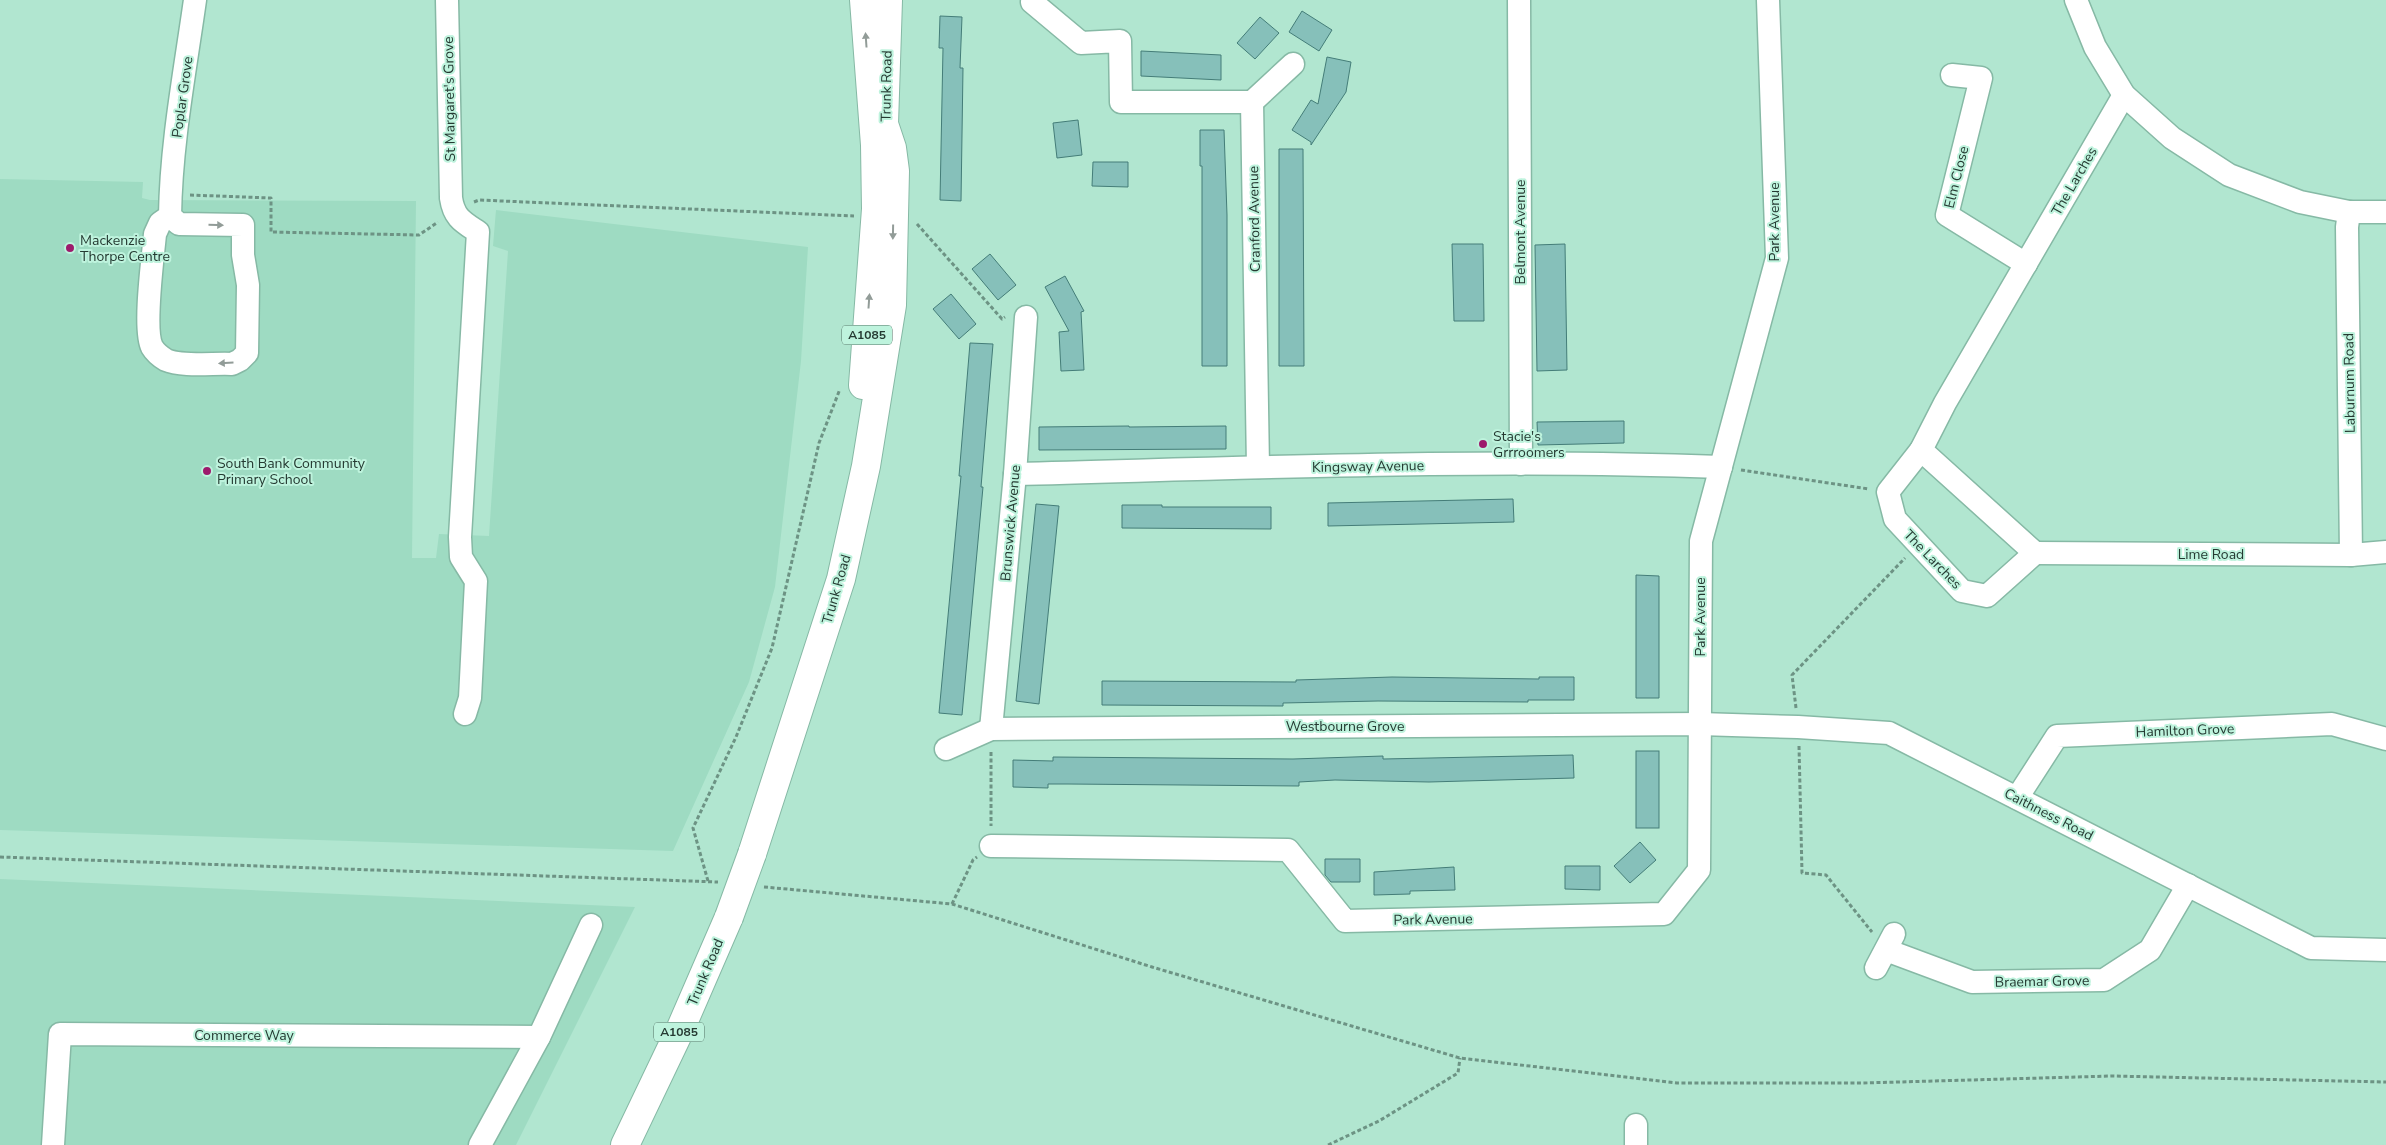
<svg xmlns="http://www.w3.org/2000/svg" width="2386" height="1145" font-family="'Nunito Sans',sans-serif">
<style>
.built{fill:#9edbc2}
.building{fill:#86c0ba;stroke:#447d78}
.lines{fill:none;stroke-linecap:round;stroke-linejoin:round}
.minor-casing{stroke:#86b9a5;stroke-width:25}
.major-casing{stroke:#86b9a5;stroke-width:30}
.path{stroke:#6d9384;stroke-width:3;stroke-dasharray:4 2.5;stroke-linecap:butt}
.minor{stroke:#fff;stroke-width:22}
.major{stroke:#fff;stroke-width:28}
.major-bridge-casing{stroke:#86b9a5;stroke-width:30;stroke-linecap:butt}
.major-bridge{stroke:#fff;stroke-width:28}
.oneway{fill:#929c98}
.poi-dot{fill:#9d1a6c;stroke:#bef3dd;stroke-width:2}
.labels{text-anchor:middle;stroke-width:4;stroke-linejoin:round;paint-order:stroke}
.shield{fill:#bef3dd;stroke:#537265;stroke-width:1}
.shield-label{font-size:12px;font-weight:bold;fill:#253a32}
.street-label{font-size:14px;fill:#253a32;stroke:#bef3dd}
.poi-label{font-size:14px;fill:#253a32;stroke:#bef3dd;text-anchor:start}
</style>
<rect width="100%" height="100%" fill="#b1e6d0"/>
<g class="built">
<polygon points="0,179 143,182 142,198 150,200 416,201 412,558 436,558 439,534 489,536 508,251 493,246 496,210 808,247 801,361 775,587 749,682 673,851 0,830"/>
<polygon points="0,879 635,907 516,1145 0,1145"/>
</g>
<g class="building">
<polygon points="1302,11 1332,30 1319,51 1289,32"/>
<polygon points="940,16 962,17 960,68 963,68 961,201 940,200 943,48 939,48"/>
<polygon points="1260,17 1279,33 1255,59 1237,43"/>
<polygon points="1141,51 1221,55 1221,80 1141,76"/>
<polygon points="1327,57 1351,62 1346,92 1311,145 1311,142 1292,130 1311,100 1318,104"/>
<polygon points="1078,120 1082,155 1057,158 1053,123"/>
<polygon points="1200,130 1224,130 1227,215 1227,366 1202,366 1202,166 1200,166"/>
<polygon points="1279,149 1303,149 1304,366 1279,366"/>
<polygon points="1093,162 1128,162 1128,187 1092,186"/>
<polygon points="1452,244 1483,244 1484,321 1454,321"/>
<polygon points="1565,244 1567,370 1537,371 1535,245"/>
<polygon points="990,254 1016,285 998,300 972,269"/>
<polygon points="1065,276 1084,311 1081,312 1084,370 1061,371 1059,332 1069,331 1045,287"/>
<polygon points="951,294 976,324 959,339 933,309"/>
<polygon points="970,343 993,344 981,487 983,487 962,715 939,713 961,476 959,476"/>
<polygon points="1624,421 1624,443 1538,445 1537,422"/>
<polygon points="1129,426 1129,427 1226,426 1226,449 1039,450 1039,427"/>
<polygon points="1513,499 1514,522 1328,526 1328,503"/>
<polygon points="1036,504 1059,506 1039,704 1016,701"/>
<polygon points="1122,505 1162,505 1162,507 1271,507 1271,529 1122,528"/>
<polygon points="1636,575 1659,576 1659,698 1636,698"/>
<polygon points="1392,677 1539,679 1539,677 1574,677 1574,700 1528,700 1528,702 1378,701 1283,703 1283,706 1102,705 1102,681 1296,682 1296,680"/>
<rect x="1636" y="751" width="23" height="77"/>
<polygon points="1573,755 1574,778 1429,782 1335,780 1299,782 1299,786 1068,784 1048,784 1048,788 1013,787 1013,760 1053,761 1053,757 1293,759 1383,756 1383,759"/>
<polygon points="1640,842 1656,860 1630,883 1614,866"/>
<polygon points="1325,859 1360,859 1360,882 1331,882 1325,875"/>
<polygon points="1565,866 1600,866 1600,890 1565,889"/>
<polygon points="1454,867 1455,890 1410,891 1410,894 1374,895 1374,872"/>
</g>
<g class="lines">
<defs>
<g id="minor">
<path d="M447,0L451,198C454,218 463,222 478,232L460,537L461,557L476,581L470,698L465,714"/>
<polyline points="1519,0 1521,464"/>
<polyline points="2076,0 2095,47 2124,95 2172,138 2229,175 2300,202 2349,212 2386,212"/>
<polyline points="1032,2 1081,43 1120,41 1121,102 1252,102 1258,467"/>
<polyline points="1952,75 1981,78 1947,215 2026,264"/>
<polyline points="1252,102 1293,64"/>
<polyline points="2349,212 2347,227 2351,555"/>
<path d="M170,216L160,223L155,234C153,257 143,329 152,347C155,352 161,357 166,360C182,367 214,363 232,364L240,360L247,353L248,285L243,255V225L179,224L170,216C171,144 185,71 195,0"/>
<polyline points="1921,450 1888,492 1895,519 1962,591 1987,596 2035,553"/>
<path d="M1015,474C1250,468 1486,458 1721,467"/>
<polyline points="2035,553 1921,450 1945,403 2124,95"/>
<polyline points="2035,553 2351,555 2386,552"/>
<polyline points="991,729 1015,474 1026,317"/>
<polyline points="946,749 991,729 1700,724 1798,727 1889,733 2311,948 2386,950"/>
<polyline points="2017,798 2057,736 2332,724 2386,739"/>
<polyline points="991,846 1288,850 1345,921 1664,914 1699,870 1701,541 1777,258 1768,0"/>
<polyline points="1886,950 1972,982 2104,980 2150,950 2188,885"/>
<polyline points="1876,968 1894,934"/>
<polyline points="1636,1125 1636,1145"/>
<polyline points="53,1145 60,1034 539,1037"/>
<polyline points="480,1145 539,1037 591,925"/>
</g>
<g id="major">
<polyline points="863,385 876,209 875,145 864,0"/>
<polyline points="752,854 841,579 866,466 892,305 895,171 892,148 884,124 888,0"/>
<polyline points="625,1145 680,1030 729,917"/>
</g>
</defs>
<use href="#minor" class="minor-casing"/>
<use href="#major" class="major-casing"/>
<g class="path">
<polyline points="190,195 271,198 271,232 419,235 438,222"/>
<polyline points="474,202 479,200 854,216"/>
<polyline points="917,224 1002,319 1005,317"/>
<polyline points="1741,470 1869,489"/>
<polyline points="1796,708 1792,675 1905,558"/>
<polyline points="1799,746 1802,873 1826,875 1872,932"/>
<polyline points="991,752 991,826"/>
<polyline points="0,857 718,882"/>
<polyline points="708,881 693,828 736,737 772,648 819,443 840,389"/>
<polyline points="764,887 952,904 1152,967 1460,1058 1677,1083 1863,1083 2112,1076 2386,1082"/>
<polyline points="952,904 973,860 977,857"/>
<polyline points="1328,1145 1379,1121 1458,1073 1460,1058"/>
</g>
<use href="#minor" class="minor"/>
<use href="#major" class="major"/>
<defs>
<polyline id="major-bridge" points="729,917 752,854"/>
</defs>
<use href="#major-bridge" class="major-bridge-casing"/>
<use href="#major-bridge" class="major-bridge"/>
</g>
<defs><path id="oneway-solid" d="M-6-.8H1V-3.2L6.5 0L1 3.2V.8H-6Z" transform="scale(1.25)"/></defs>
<g class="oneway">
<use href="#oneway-solid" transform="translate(866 40) rotate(-94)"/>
<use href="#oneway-solid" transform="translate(216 225) rotate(1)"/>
<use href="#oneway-solid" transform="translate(893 232) rotate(91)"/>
<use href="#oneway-solid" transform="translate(869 301) rotate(-86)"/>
<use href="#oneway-solid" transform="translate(226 363) rotate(177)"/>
</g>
<g class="poi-dot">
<circle cx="70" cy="248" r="5"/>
<circle cx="1483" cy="444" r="5"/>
<circle cx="207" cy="471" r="5"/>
</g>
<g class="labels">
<g class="shield">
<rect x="842" y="325.5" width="50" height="19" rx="4"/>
<rect x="654" y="1022.5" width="50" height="19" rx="4"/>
</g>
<g class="shield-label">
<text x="867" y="339">A1085</text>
<text x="679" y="1036">A1085</text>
</g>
<g class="street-label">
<text transform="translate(886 86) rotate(-89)" y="5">Trunk Road</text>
<text transform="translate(182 97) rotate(-82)" y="5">Poplar Grove</text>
<text transform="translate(449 99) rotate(-91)" y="5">St Margaret's Grove</text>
<text transform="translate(1956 177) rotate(-76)" y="5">Elm Close</text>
<text transform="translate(2074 181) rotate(-60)" y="5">The Larches</text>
<text transform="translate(1254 219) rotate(-91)" y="5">Cranford Avenue</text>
<text transform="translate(1774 222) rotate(-90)" y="5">Park Avenue</text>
<text transform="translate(1520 232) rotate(-90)" y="5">Belmont Avenue</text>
<text transform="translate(2349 383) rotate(-91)" y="5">Laburnum Road</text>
<text transform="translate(1368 466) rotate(-1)" y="5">Kingsway Avenue</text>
<text transform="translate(1010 523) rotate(-85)" y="5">Brunswick Avenue</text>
<text x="2211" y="559">Lime Road</text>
<text transform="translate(1933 559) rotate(46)" y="5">The Larches</text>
<text transform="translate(836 589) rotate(-74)" y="5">Trunk Road</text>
<text transform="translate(1700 617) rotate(-90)" y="5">Park Avenue</text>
<text x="1345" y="731">Westbourne Grove</text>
<text transform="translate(2185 730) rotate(-2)" y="5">Hamilton Grove</text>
<text transform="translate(2049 814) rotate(27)" y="5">Caithness Road</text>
<text transform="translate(1433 919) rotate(-1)" y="5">Park Avenue</text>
<text transform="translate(705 972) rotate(-67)" y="5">Trunk Road</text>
<text transform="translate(2042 981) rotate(-1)" y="5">Braemar Grove</text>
<text x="244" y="1040">Commerce Way</text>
</g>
<g class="poi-label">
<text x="80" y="245">Mackenzie<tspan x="80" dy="16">Thorpe Centre</tspan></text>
<text x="1493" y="441">Stacie's<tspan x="1493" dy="16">Grrroomers</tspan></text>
<text x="217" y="468">South Bank Community<tspan x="217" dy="16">Primary School</tspan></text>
</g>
</g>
</svg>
